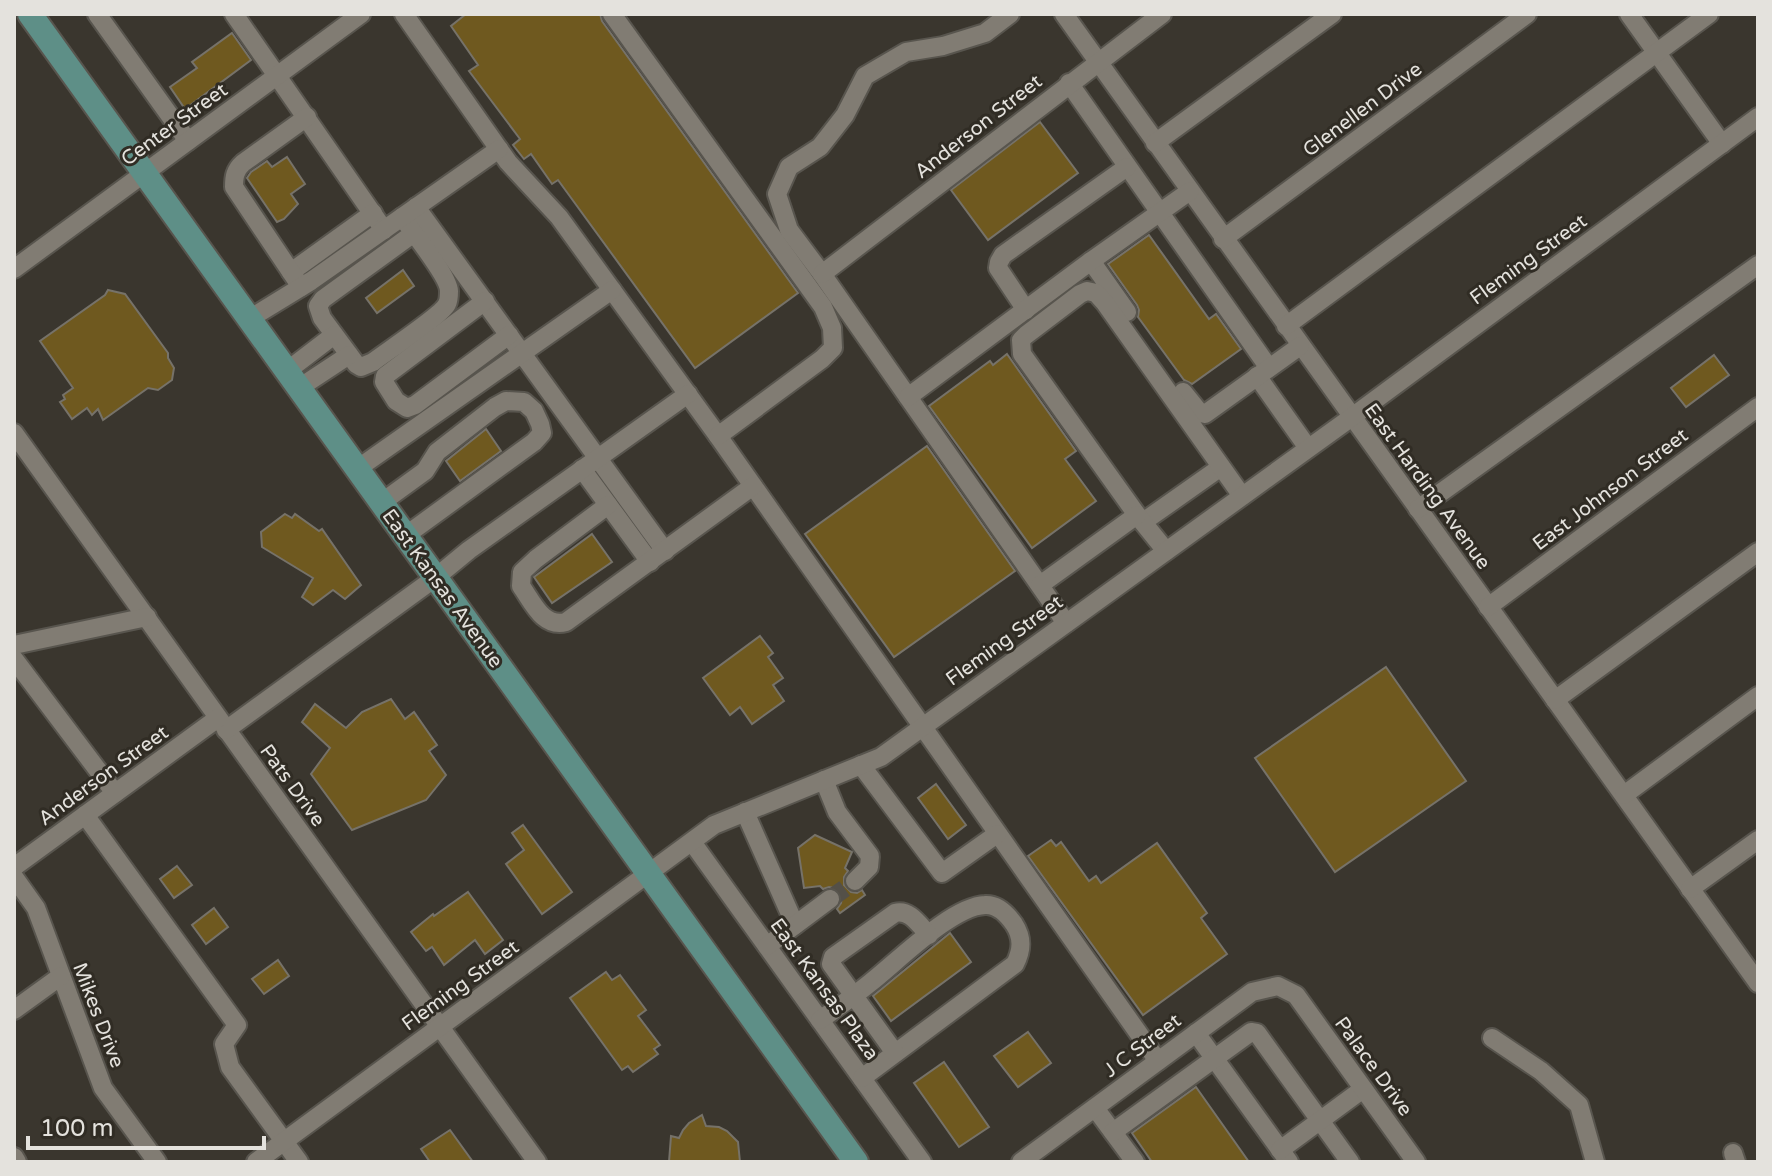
<svg xmlns="http://www.w3.org/2000/svg" width="1772" height="1176" font-family="'Varela Round',sans-serif">
<style>
.building{fill:#6f591f;stroke:#767269;stroke-width:2}
.lines{fill:none;stroke-linecap:round;stroke-linejoin:round}
.minor-tunnel{stroke:#545048;stroke-width:18;stroke-dasharray:18 9;stroke-linecap:butt}
.minor-casing{stroke:#58554e;stroke-width:22}
.major-casing{stroke:#58554e;stroke-width:28}
.minor{stroke:#817c73;stroke-width:18}
.major{stroke:#5e8f87;stroke-width:24}
.labels{text-anchor:middle;stroke-width:6;stroke-linejoin:round;paint-order:stroke}
.street-label{font-size:20px;fill:#e4e2dd;stroke:#302c24}
</style>
<rect width="100%" height="100%" fill="#3a362e"/>
<g class="building">
<polygon points="466,14 600,14 602,21 798,293 695,368 558,180 552,184 531,154 524,159 513,145 520,139 469,71 478,65 451,26"/>
<polygon points="232,33 251,60 185,109 170,87 197,68 192,62"/>
<polygon points="1040,122 1078,173 988,240 951,190"/>
<polygon points="287,157 305,184 291,194 298,204 284,219 277,222 247,178 251,172 267,161 272,167"/>
<polygon points="1149,235 1209,319 1216,314 1241,349 1192,384 1184,380 1138,317 1139,310 1137,305 1108,264"/>
<polygon points="403,270 414,286 377,313 366,298"/>
<polygon points="108,290 125,294 168,353 168,358 174,368 172,380 158,390 148,388 103,420 98,409 92,415 87,408 72,419 60,402 65,399 63,395 73,388 40,341 105,295"/>
<polygon points="1007,354 1076,451 1065,459 1096,501 1032,548 929,406 990,361 993,365"/>
<polygon points="1714,355 1729,375 1686,407 1671,388"/>
<polygon points="486,429 501,451 460,481 446,461"/>
<polygon points="927,446 1015,571 894,657 805,534"/>
<polygon points="285,514 292,518 295,514 319,531 322,529 361,585 345,599 333,590 313,605 302,597 313,578 262,547 261,532"/>
<polygon points="592,534 612,562 552,603 534,577"/>
<polygon points="760,636 773,653 768,657 783,678 773,685 784,701 752,724 740,707 730,715 703,678"/>
<polygon points="1386,667 1466,781 1335,872 1255,758"/>
<polygon points="391,699 405,719 414,712 437,745 429,751 446,775 426,800 352,830 311,774 330,748 302,722 315,704 346,728 362,712"/>
<polygon points="936,784 966,825 948,839 918,798"/>
<polygon points="523,825 572,892 542,914 506,864 524,850 512,833"/>
<polygon points="815,835 852,852 845,868 848,871 844,877 844,885 851,892 857,893 862,890 865,895 840,913 837,909 841,903 842,897 835,888 829,887 823,889 820,886 804,888 798,848"/>
<polygon points="1051,840 1056,846 1061,842 1089,881 1096,876 1101,883 1157,843 1207,913 1201,918 1227,954 1143,1015 1028,856"/>
<polygon points="177,866 192,885 174,898 160,879"/>
<polygon points="468,892 503,940 485,954 475,940 444,965 432,947 426,951 411,932 433,914 434,916"/>
<polygon points="214,908 228,927 206,944 192,925"/>
<polygon points="950,933 971,962 891,1021 873,996"/>
<polygon points="278,960 289,976 264,994 252,979"/>
<polygon points="606,972 612,980 620,975 646,1010 638,1016 660,1045 654,1049 658,1054 633,1072 628,1066 622,1070 570,998"/>
<polygon points="1028,1032 1051,1063 1018,1087 994,1056"/>
<polygon points="944,1062 989,1127 959,1147 914,1083"/>
<polygon points="1196,1087 1249,1162 1152,1162 1132,1133"/>
<polygon points="702,1115 706,1126 719,1127 727,1131 738,1142 740,1162 669,1162 671,1136 679,1138 683,1130 689,1123"/>
<polygon points="450,1130 473,1162 430,1162 421,1149"/>
</g>
<g class="lines">
<polyline class="minor-tunnel" points="830,899 855,881"/>
<defs>
<g id="minor">
<polyline points="97,14 188,141"/>
<polyline points="234,14 384,230"/>
<polyline points="404,14 508,162 559,217 718,436 1158,1061"/>
<polyline points="612,14 823,307 832,328 833,348 822,359 718,436"/>
<polyline points="1010,14 985,33 943,46 906,52 865,76 845,115 820,147 789,167 777,194 789,230 822,274 1066,623"/>
<polyline points="1064,14 1758,983"/>
<polyline points="1629,14 1722,144"/>
<polyline points="1069,83 1269,368"/>
<polyline points="1155,143 1332,14"/>
<polyline points="416,207 665,551"/>
<path d="M402,217C412,231 449,277 449,291C449,295 449,300 447,304C442,315 386,352 373,362L361,367L356,364L322,318L318,306L323,299L414,233"/>
<polyline points="1223,239 1527,14"/>
<polyline points="1091,261 1127,312"/>
<polyline points="14,269 361,14"/>
<polyline points="291,272 373,213"/>
<polyline points="822,274 1162,14"/>
<path d="M301,287L234,187C234,177 235,170 243,163L307,117"/>
<polyline points="485,301 385,376 384,382 396,401 407,408 415,405 509,335"/>
<polyline points="1026,310 998,268 999,262 1003,255 1127,167"/>
<polyline points="249,319 311,281 499,149"/>
<polyline points="1286,326 1709,14"/>
<polyline points="287,371 334,335"/>
<polyline points="1257,376 1308,448"/>
<polyline points="299,388 349,355"/>
<polyline points="1183,392 1200,413 1205,414 1300,346"/>
<polyline points="908,397 1091,261 1190,191"/>
<polyline points="14,433 537,1162"/>
<polyline points="357,469 612,290"/>
<polyline points="582,469 650,562"/>
<polyline points="381,503 425,471 437,452 495,407 506,401 524,402 534,411 540,424 542,433 534,442 405,536"/>
<path d="M608,505L536,559L522,572L521,586C533,603 543,628 566,622L753,486"/>
<polyline points="1418,509 1758,265"/>
<polyline points="1143,522 1221,467"/>
<polyline points="1166,551 1137,515 1022,354 1021,340 1026,335 1080,294 1087,291 1096,293 1105,303 1242,496"/>
<polyline points="1040,585 1137,515"/>
<polyline points="1488,607 1758,407"/>
<polyline points="14,645 147,617"/>
<polyline points="14,659 115,793"/>
<polyline points="1555,700 1758,552"/>
<polyline points="226,730 435,578 469,550 688,394"/>
<polyline points="861,765 942,873 997,834"/>
<polyline points="824,780 837,812 870,856 869,867 855,881"/>
<polyline points="1624,795 1758,696"/>
<polyline points="745,812 795,925"/>
<polyline points="85,815 237,1025 224,1044 230,1067 299,1162"/>
<polyline points="692,842 922,1162"/>
<polyline points="14,867 218,718"/>
<polyline points="14,877 36,908 103,1088 157,1162"/>
<polyline points="1690,889 1758,840"/>
<polyline points="767,946 830,899"/>
<polyline points="14,1010 61,976"/>
<path d="M820,1020C837,1008 854,996 870,983C897,962 952,906 985,905C998,904 1007,914 1014,924C1023,938 1022,950 1015,964L862,1078"/>
<polyline points="1196,1033 1289,1162"/>
<polyline points="1492,1038 1541,1071 1579,1105 1595,1162"/>
<path d="M895,1053L831,964L833,957L895,913C910,909 919,925 929,935"/>
<polyline points="1095,1108 1135,1162"/>
<polyline points="1113,1132 1251,1032 1257,1033 1350,1162"/>
<polyline points="1280,1150 1363,1089"/>
<polyline points="1733,1153 1736,1162"/>
<polyline points="14,1157 17,1162"/>
<polyline points="256,1162 714,825 881,757 1352,417 1758,117"/>
<polyline points="1021,1162 1252,992 1278,986 1296,995 1416,1162"/>
</g>
<polyline id="major" points="30,14 856,1162"/>
</defs>
<use href="#minor" class="minor-casing"/>
<use href="#major" class="major-casing"/>
<use href="#minor" class="minor"/>
<use href="#major" class="major"/>
</g>
<g class="labels">
<g class="street-label">
<text transform="translate(1362 109) rotate(-37)" y="7">Glenellen Drive</text>
<text transform="translate(174 124) rotate(-36)" y="7">Center Street</text>
<text transform="translate(978 126) rotate(-38)" y="7">Anderson Street</text>
<text transform="translate(1528 259) rotate(-36)" y="7">Fleming Street</text>
<text transform="translate(1428 486) rotate(54)" y="7">East Harding Avenue</text>
<text transform="translate(1610 489) rotate(-37)" y="7">East Johnson Street</text>
<text transform="translate(443 588) rotate(54)" y="7">East Kansas Avenue</text>
<text transform="translate(1004 640) rotate(-36)" y="7">Fleming Street</text>
<text transform="translate(103 775) rotate(-36)" y="7">Anderson Street</text>
<text transform="translate(293 785) rotate(54)" y="7">Pats Drive</text>
<text transform="translate(460 985) rotate(-36)" y="7">Fleming Street</text>
<text transform="translate(825 989) rotate(54)" y="7">East Kansas Plaza</text>
<text transform="translate(99 1015) rotate(69)" y="7">Mikes Drive</text>
<text transform="translate(1142 1045) rotate(-37)" y="7">J C Street</text>
<text transform="translate(1374 1066) rotate(54)" y="7">Palace Drive</text>
</g>
</g>
<rect width="1772" height="1176" fill="none" stroke="#e4e2dd" stroke-width="32"/>
<path d="M28 1136v12h236v-12" fill="none" stroke="#e4e2dd" stroke-width="4"/>
<text x="40" y="1136" font-size="24" fill="#e4e2dd" stroke="#302c24" stroke-width="6" paint-order="stroke">100 m</text>
</svg>
